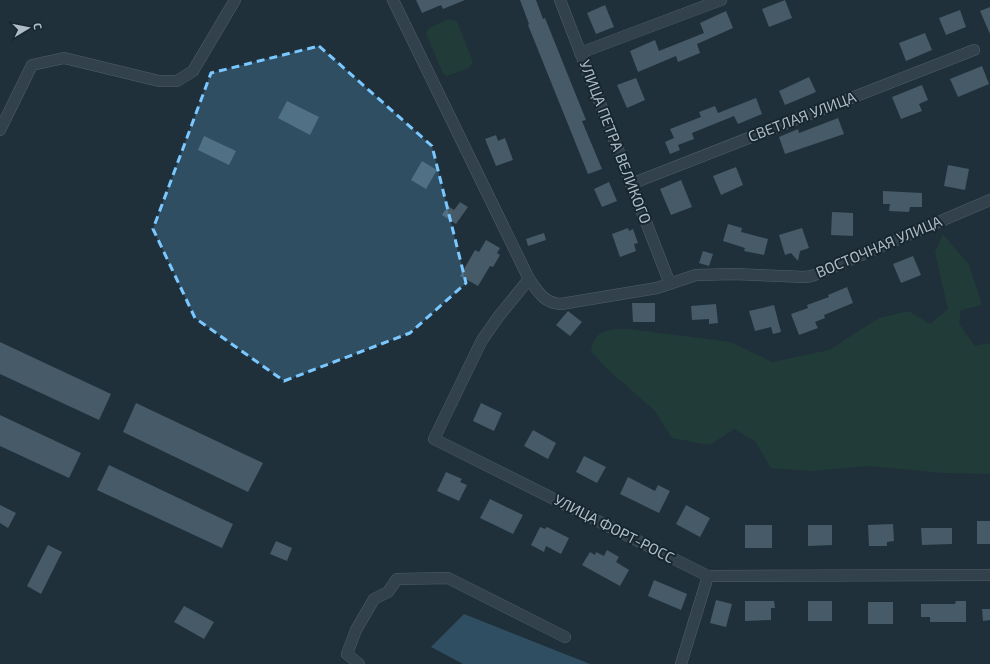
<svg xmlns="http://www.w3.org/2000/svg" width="990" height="664" font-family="'Exo 2',sans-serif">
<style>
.green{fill:#213b39}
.water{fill:#2f4e61}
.building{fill:#465a67}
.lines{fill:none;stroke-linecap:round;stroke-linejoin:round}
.minor-casing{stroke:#505f68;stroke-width:12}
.minor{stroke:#32414b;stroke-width:11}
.marked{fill:#7ac8ff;fill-opacity:0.2;stroke:#7ac8ff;stroke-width:3;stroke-dasharray:8 5;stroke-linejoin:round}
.labels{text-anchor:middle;stroke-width:4;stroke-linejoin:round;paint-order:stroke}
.street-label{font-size:15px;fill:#adbcc7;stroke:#18262f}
</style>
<rect width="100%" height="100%" fill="#1f303a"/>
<g class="green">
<polygon points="449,19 457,22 473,62 469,68 447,76 443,73 426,34 429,28"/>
<path d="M943,234L969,265L982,305L961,310L959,324L975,346L990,343V474L944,473L868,466L812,471L771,468L755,441L734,429L710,445L672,438L654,410L605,367L591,351C594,330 609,329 628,329L731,342L772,362L829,350L879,318L909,311L930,324L948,309L935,252Z"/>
</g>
<polygon class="water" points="464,614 590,664 463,664 431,647"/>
<g class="building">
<polygon points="416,0 465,0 443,9 441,5 422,13"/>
<polygon points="520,0 536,0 543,19 545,18 586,120 582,121 602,169 588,174 528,25 529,24"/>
<polygon points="785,0 792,18 769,27 762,9"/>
<polygon points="605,5 614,27 596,34 587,13"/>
<polygon points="990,7 990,34 980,11"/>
<polygon points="960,10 966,27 946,35 939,18"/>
<polygon points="726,11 733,28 697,44 700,53 678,62 676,56 638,72 630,51 655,40 659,51 704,33 700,23"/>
<polygon points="925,33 932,50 906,61 899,43"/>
<polygon points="982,66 989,84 958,97 950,79"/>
<polygon points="809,77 816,92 785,105 779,91"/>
<polygon points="636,78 645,100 627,108 617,85"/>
<polygon points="922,85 928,100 919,104 922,111 901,119 892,97"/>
<polygon points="756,98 762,114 738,124 734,116 692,133 694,139 678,145 680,150 670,154 665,142 674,138 670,129 701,117 699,112 715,106 718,113"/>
<polygon points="287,101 319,117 310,135 278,118"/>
<polygon points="838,118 844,134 785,154 779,137 798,129 799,133"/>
<polygon points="496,135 498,141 505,138 513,160 496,166 485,139"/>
<polygon points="204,136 236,151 229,165 198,150"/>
<polygon points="422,161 437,170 426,189 411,180"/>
<polygon points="948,165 969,169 965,190 944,186"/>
<polygon points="736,167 743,185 721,195 713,176"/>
<polygon points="681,180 692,207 671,215 660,189"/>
<polygon points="609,182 617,201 602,207 594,189"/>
<polygon points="883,191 922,193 922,207 910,207 909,212 889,211 890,204 883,204"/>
<polygon points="460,202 468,207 456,224 442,215 448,206 454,210"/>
<polygon points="832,212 853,213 853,236 831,235"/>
<polygon points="728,224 742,228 741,232 768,239 764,255 744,251 745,248 723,241"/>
<polygon points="628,228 629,231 633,229 638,243 634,244 636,251 620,257 612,234"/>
<polygon points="802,228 809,248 800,251 798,261 791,253 785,255 779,235"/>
<polygon points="544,233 546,240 528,246 526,239"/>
<polygon points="486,240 500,248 497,253 500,255 493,267 490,266 478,286 460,276 475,250 479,252"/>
<polygon points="703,251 713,254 709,266 699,263"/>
<polygon points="913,256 921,275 901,283 893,264"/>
<polygon points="847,287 853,303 824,315 825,318 815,322 818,328 799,335 791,314 808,308 807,305 829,297 828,295"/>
<polygon points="632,303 655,303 655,322 633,322"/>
<polygon points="716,304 718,323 709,324 709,319 692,320 691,306"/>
<polygon points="774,305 781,332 773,334 771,327 755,331 749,311"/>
<polygon points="568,311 582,322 570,336 556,325"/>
<polygon points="0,342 111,394 99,420 0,374"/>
<polygon points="136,403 263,463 248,492 123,432"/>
<polygon points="481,403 502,413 494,431 473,421"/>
<polygon points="0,415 81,453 69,478 0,446"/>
<polygon points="533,430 556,443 548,459 524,446"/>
<polygon points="584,456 606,467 597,483 576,472"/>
<polygon points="109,465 233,524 222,548 97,490"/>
<polygon points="446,472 462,479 460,482 467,485 459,501 437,491"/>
<polygon points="628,477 655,491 658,485 670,491 659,513 620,494"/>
<polygon points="490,499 523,515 513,534 480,518"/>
<polygon points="0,505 16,513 8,528 0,523"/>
<polygon points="686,505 710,518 700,537 676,524"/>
<rect x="977" y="521" width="13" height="23"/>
<polygon points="893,524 894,541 887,542 887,546 869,546 868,525"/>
<rect x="745" y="525" width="27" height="23"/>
<polygon points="808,525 832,525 832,545 808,546"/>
<polygon points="540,527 545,529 547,527 569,538 561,554 546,546 544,552 531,545"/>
<polygon points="921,528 952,528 952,544 922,545"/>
<polygon points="276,541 292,548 287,561 270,554"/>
<polygon points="48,545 62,552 41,594 27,586"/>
<polygon points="607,550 619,557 616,562 629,570 620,586 582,565 590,552 595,555 596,552 604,556"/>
<polygon points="654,580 687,594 681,610 648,596"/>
<polygon points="716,600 732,604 726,627 710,623"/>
<polygon points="745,601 774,601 775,608 771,608 771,620 745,621"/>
<rect x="808" y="601" width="24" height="20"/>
<polygon points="956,601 966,601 966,622 930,622 930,617 921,617 921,604 955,604"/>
<rect x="868" y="602" width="25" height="22"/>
<polygon points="184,606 214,622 204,639 174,622"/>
<polygon points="982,609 990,609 990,620 983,621"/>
</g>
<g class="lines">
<defs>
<g id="minor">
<path d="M393,0L529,279C538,292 544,303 561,304L657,288L696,275L734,274L805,277L812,276L990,200"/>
<polyline points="560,0 670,284"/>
<polyline points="580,53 721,0"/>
<polyline points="0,130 32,65 64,58 159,81 177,81 193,71 235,0"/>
<polyline points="631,184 974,50"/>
<polyline points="529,279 499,316 482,340 434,439 708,576 990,575"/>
<polyline points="359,664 347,654 356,630 374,599 388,592 397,579 448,578 565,637"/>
<polyline points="681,664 708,576"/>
</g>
</defs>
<use href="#minor" class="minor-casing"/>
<use href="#minor" class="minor"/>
</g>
<path class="marked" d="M319,46L432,146L466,283L410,333L284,381L195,318L153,229L211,73Z"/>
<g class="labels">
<g class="street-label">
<text transform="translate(802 117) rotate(-21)" y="5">СВЕТЛАЯ УЛИЦА</text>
<text transform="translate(615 142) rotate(69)" y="5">УЛИЦА ПЕТРА ВЕЛИКОГО</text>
<text transform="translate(879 247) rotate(-23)" y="5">ВОСТОЧНАЯ УЛИЦА</text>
<text transform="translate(614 529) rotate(27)" y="5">УЛИЦА ФОРТ-РОСС</text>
</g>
</g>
<g transform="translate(28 28) rotate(80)" stroke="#18262f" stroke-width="3" paint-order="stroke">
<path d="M0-3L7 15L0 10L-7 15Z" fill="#adbcc7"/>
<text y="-6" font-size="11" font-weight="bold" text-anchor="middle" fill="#adbcc7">С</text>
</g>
</svg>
